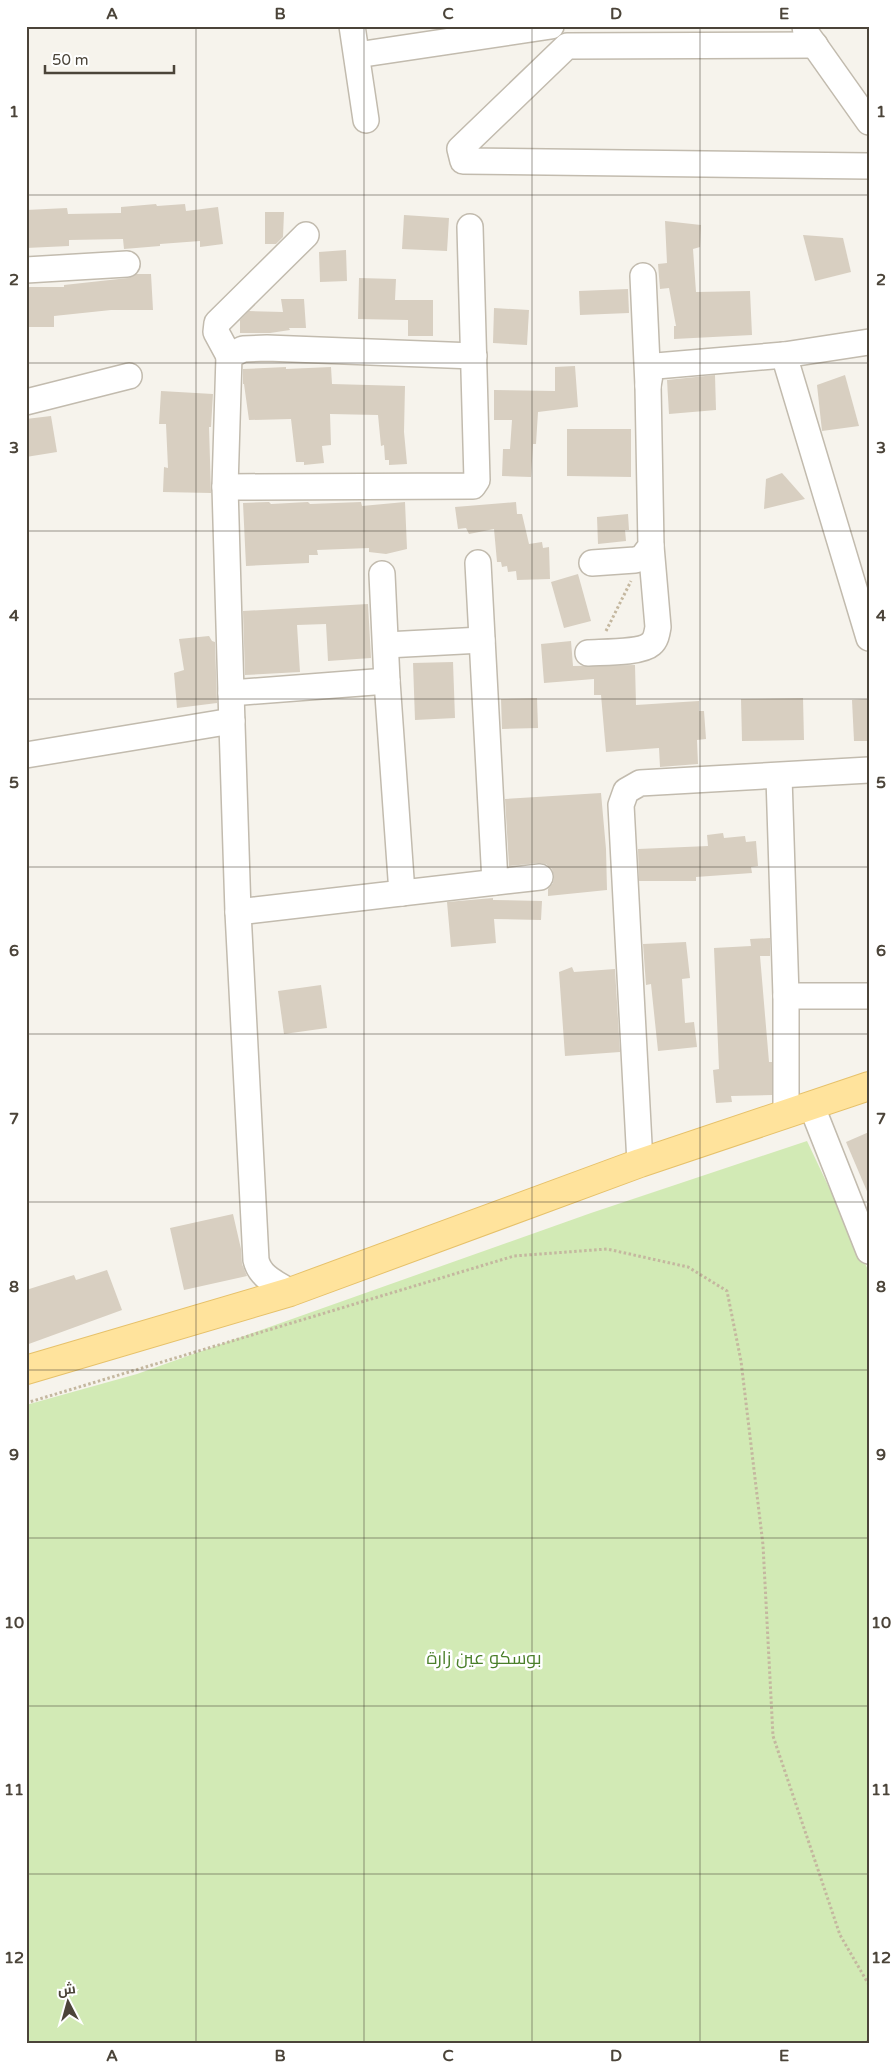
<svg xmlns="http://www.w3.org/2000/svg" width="895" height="2069" font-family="'Varela Round',Cairo,sans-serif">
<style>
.green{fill:#d2eab5}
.building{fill:#d8cfc1}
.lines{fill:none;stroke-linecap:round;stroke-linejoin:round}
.minor-casing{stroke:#c2bbae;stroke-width:28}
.major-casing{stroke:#e6c16a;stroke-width:30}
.path{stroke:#c4b79f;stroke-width:3;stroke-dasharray:2.5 2.5;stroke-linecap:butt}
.minor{stroke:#fff;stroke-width:25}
.major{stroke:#ffe39c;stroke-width:28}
.grid{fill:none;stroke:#4b4439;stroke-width:1;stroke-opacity:0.55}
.labels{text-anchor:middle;stroke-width:5;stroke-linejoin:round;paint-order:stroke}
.park-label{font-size:18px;fill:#4a7f2a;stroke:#fff}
.neatline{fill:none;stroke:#4b4439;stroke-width:2}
.grid-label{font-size:16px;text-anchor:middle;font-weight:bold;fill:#4b4439}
</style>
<rect width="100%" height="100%" fill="#f6f3ec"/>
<polygon class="green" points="807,1141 869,1272 869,2043 26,2043 26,1405 137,1374 591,1213"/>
<g class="building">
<polygon points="156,204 157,206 185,204 186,211 218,207 223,244 200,247 200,241 160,244 160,246 124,249 123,239 69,240 69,246 26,248 26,210 67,208 68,214 121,213 121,207"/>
<polygon points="265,212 284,212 283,237 276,244 265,244"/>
<polygon points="404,215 449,218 447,251 402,249"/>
<polygon points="665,221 701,225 700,247 693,249 696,292 750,291 752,335 674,339 674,326 676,326 669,288 660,289 658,264 667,263"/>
<polygon points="803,235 843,238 851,272 815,281"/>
<polygon points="346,250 347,281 320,282 319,252"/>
<polygon points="136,274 151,274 153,310 111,310 54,316 54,327 26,327 26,287 64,287 64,285 128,278"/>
<polygon points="359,278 396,279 395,300 433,300 433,336 408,336 408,320 358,319"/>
<polygon points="628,289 629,313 580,315 579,291"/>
<polygon points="281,299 304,299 306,328 289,328 290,330 270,333 240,333 240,320 249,311 283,312"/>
<polygon points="494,308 529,310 527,345 493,343"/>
<polygon points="575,366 578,407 538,412 536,444 533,444 531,477 502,476 503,449 510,449 512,420 494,420 494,390 555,391 555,367"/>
<polygon points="286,367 286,369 331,367 332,384 405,386 404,432 407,464 389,465 389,460 385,460 384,445 381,446 378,415 330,414 331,445 322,446 324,463 304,465 304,462 296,462 291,419 249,420 244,384 243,384 243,369"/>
<polygon points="715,375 716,410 669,414 667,380"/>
<polygon points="845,375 859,426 822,431 817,385"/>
<polygon points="161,391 213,394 211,427 209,427 211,493 163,492 164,467 168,468 166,424 159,424"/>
<polygon points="51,416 57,452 26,457 26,419"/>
<polygon points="567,429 631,429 631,477 567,476"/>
<polygon points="782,473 805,499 764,509 766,479"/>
<polygon points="269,502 271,504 308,502 310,504 361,502 362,506 405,502 407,549 386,554 369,552 369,548 317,550 318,555 309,555 309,563 246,566 243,503"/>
<polygon points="516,502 517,514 522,514 529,544 542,542 543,548 549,547 550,579 517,580 516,571 508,572 507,566 502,567 501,562 497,562 494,529 469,534 466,528 458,529 455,507"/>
<polygon points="628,514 629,530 625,530 626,541 598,544 597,517"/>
<polygon points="578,574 591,621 564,628 551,582"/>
<polygon points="368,604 371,658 328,661 326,624 297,625 300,672 245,675 243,611"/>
<polygon points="209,636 212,641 215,642 217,703 177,708 174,673 184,670 179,639"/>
<polygon points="571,641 573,666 635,665 636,705 699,701 699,711 704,711 706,739 697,740 698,764 660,767 659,748 606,752 601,695 594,695 594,679 544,683 541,644"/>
<polygon points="453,662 455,718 415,720 413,663"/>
<polygon points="537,698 538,728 502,729 501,699"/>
<polygon points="803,698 804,740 742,741 741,699"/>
<polygon points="869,699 869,741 854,741 852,700"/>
<polygon points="601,793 606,849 607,890 548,896 548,889 553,883 554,876 552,869 546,864 538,863 509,866 505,799"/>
<polygon points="723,833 724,838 745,836 746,842 756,841 758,866 751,867 752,873 696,877 696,881 639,881 638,849 708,846 707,835"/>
<polygon points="493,898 493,900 542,901 541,920 494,919 496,943 451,947 447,902"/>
<polygon points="770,938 770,956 760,956 769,1062 772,1062 772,1095 731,1096 732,1102 716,1103 713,1070 719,1069 714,948 751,946 750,939"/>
<polygon points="686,942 690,978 682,979 685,1023 694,1022 697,1047 658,1051 651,984 646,985 643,944"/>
<polygon points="572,967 574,972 615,969 620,1052 565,1056 559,972"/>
<polygon points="321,985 327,1028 284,1034 278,991"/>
<polygon points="869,1132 869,1196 846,1142"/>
<polygon points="233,1214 241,1249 242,1264 247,1276 184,1290 170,1228"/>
<polygon points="107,1270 122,1310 26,1345 26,1290 74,1275 76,1280"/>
</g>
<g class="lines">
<defs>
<g id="minor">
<polyline points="352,26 366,120"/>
<polyline points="805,26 806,33 869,122"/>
<polyline points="815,45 567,46 460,149 463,161 869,166"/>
<polyline points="357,55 551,26"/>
<polyline points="26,270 127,264"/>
<polyline points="784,355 869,638"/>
<polyline points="229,356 216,332 217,323 306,235"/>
<polyline points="648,386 651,369 656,366 784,355 869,342"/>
<polyline points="26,402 129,376"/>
<polyline points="225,487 473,486 477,480 470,227"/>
<polyline points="478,563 495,882"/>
<polyline points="592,563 635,560 642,558 651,546 648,386 643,276"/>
<polyline points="382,574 387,681 402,893"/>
<polyline points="386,645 482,640"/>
<path d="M588,653C602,652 641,653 651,644C656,640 657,633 658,627L651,546"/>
<polyline points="231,693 387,681"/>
<polyline points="26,755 232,721"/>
<polyline points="779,777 786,996 786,1114"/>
<polyline points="238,912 540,877"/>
<polyline points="786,996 869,996"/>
<polyline points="812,1107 869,1251"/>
<polyline points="640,1163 621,805 626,791 640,783 869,770"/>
<path d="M290,1292C276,1283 260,1277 256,1260L238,912L231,693L225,487L229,356L243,349L267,348L474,356"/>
</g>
<polyline id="major" points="26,1370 290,1292 640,1163 869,1086"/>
</defs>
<use href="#minor" class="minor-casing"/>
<use href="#major" class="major-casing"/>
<g class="path">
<polyline points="606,631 631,581"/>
<polyline points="26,1403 514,1256 607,1249 688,1267 727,1291 741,1361 763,1545 773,1736 840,1935 869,1985"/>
<polyline points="866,2043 869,2040"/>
</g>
<use href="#minor" class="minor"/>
<use href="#major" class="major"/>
</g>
<path class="grid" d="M196,26V2043M364,26V2043M532,26V2043M700,26V2043M26,195H869M26,363H869M26,531H869M26,699H869M26,867H869M26,1034H869M26,1202H869M26,1370H869M26,1538H869M26,1706H869M26,1874H869"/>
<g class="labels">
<g class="park-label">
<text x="484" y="1664">بوسكو عين زارة</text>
</g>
</g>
<rect width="895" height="2069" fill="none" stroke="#ffffff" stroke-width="55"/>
<g transform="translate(68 2002) rotate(354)" stroke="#ffffff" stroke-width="4" paint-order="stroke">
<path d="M0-4L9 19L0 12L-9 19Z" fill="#4b4439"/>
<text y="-8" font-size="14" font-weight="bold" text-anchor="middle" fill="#4b4439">ش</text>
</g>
<path d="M45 65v8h129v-8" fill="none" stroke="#4b4439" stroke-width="2.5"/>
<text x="52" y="65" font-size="15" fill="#4b4439" stroke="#ffffff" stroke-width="4" paint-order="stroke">50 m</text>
<rect x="28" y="28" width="840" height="2014" class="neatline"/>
<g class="grid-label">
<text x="112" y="19">A</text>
<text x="280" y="19">B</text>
<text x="448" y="19">C</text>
<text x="616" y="19">D</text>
<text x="784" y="19">E</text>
<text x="14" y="117">1</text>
<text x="881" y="117">1</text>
<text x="14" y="285">2</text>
<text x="881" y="285">2</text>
<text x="14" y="453">3</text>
<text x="881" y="453">3</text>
<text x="14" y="621">4</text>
<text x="881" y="621">4</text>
<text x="14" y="788">5</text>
<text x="881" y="788">5</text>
<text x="14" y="956">6</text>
<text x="881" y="956">6</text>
<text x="14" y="1124">7</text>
<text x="881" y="1124">7</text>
<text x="14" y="1292">8</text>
<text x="881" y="1292">8</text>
<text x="14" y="1460">9</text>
<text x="881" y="1460">9</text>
<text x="14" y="1628">10</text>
<text x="881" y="1628">10</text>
<text x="14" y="1795">11</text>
<text x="881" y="1795">11</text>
<text x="14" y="1963">12</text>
<text x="881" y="1963">12</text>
<text x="112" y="2061">A</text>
<text x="280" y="2061">B</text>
<text x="448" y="2061">C</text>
<text x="616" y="2061">D</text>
<text x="784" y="2061">E</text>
</g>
</svg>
